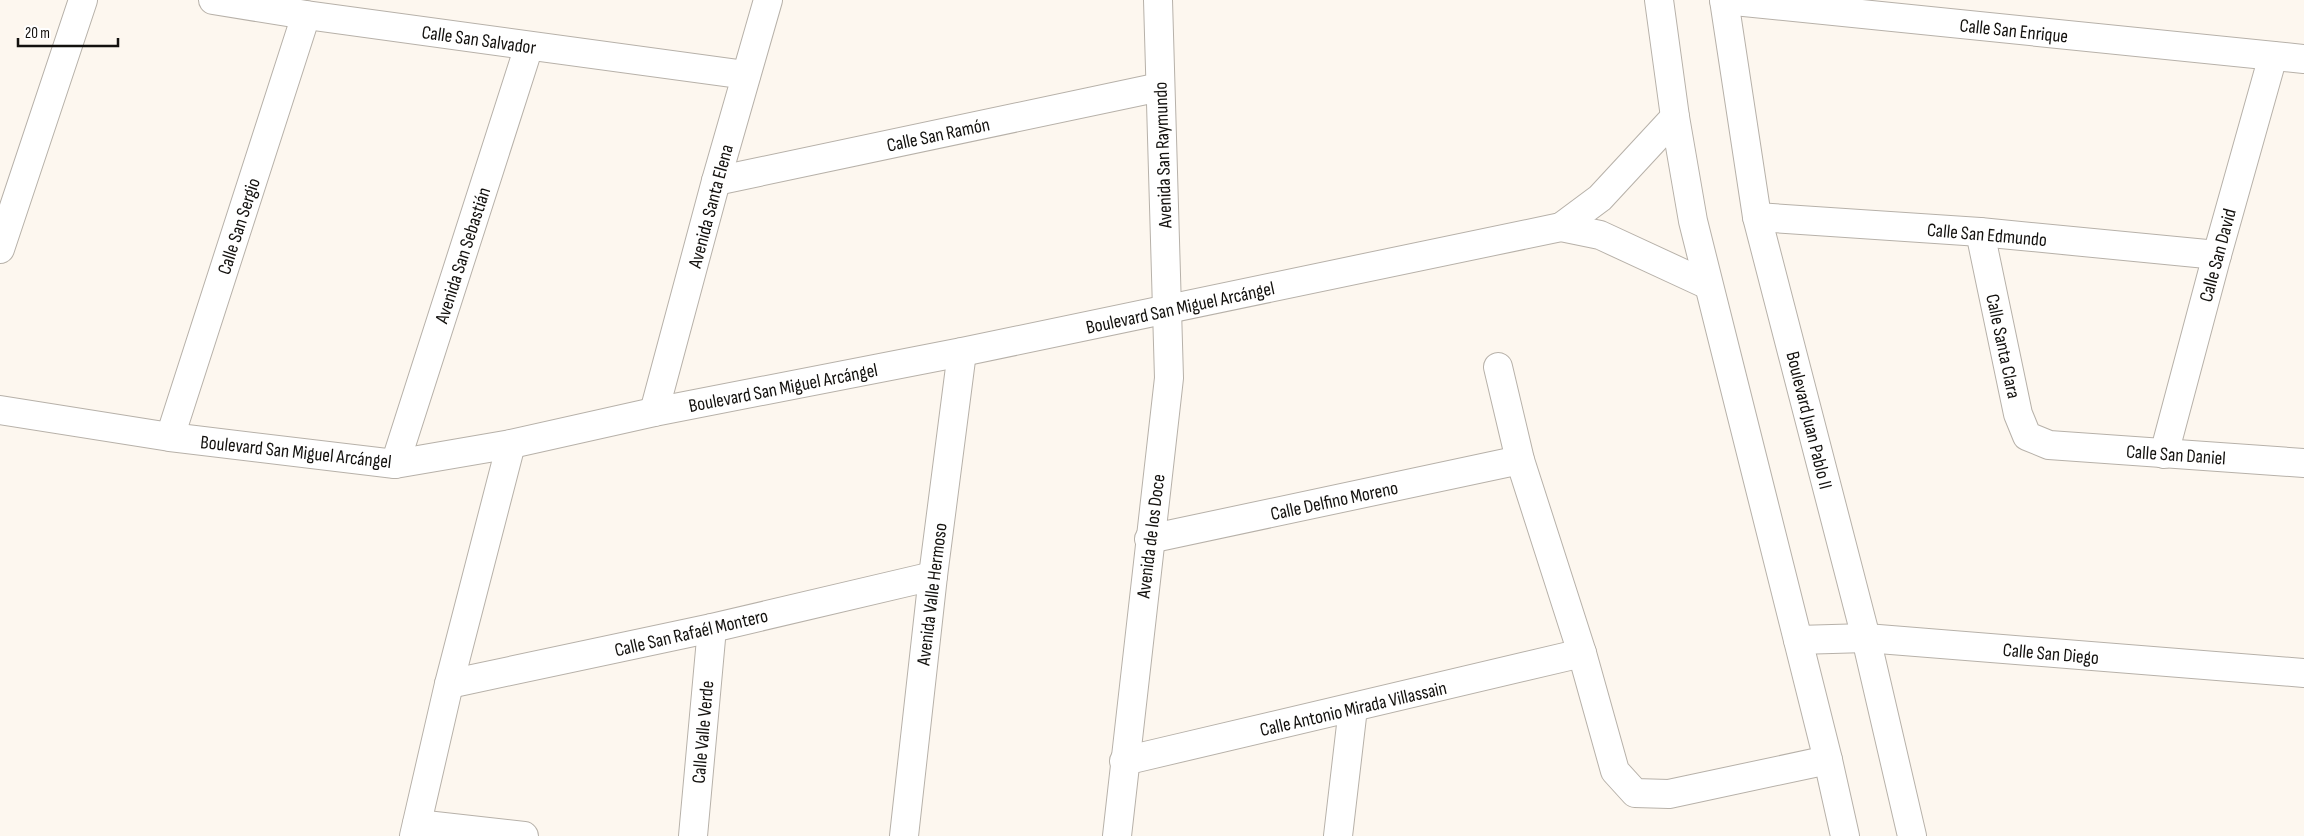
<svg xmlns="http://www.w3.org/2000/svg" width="2304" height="836" font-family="'Sofia Sans Condensed',sans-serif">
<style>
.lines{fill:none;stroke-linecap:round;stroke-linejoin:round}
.minor-casing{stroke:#b7b1a9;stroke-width:30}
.tertiary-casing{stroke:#b7b1a9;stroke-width:30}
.minor{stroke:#fff;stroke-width:28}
.tertiary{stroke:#fff;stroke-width:28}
.labels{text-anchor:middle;stroke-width:5;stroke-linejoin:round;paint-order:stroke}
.street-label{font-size:19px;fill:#13110e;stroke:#fff}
</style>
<rect width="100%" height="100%" fill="#fdf7ef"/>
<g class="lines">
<defs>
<g id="minor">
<polyline points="213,0 306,15 746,75"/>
<polyline points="1724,0 2304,59"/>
<polyline points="716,181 1160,87"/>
<polyline points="1757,217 1980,232 2217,255"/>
<polyline points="1561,227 1600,198 1675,117"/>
<polyline points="1980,232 2018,414 2027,436 2049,445 2304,463"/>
<polyline points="0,249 83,0"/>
<polyline points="1498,367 1520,460 1582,653 1615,771 1635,793 1669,794 1828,760"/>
<polyline points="0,410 170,437 395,464 511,444 654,412 962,352 1561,227 1600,235 1708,285"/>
<polyline points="654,412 716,181 768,0"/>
<polyline points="170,437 306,15"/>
<polyline points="2164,454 2217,255 2273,56"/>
<polyline points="395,464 529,46"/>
<polyline points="1149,539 1520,460"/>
<polyline points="1798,640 1866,638 2304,673"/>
<polyline points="449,684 712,628 933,576"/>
<polyline points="1124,761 1582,653"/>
<polyline points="417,824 524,836"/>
<polyline points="414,836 449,684 511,444"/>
<polyline points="693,836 712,628"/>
<polyline points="904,836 933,576 962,352"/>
<polyline points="1117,836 1169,378 1158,0"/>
<polyline points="1338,836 1353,708"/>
</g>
<g id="tertiary">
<polyline points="1659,0 1675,117 1693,221 1828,760 1845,836"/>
<polyline points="1724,0 1757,217 1866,638 1912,836"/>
</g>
</defs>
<use href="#minor" class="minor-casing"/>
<use href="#tertiary" class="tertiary-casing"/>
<use href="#minor" class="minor"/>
<use href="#tertiary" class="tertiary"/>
</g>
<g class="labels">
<g class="street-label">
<text transform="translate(2014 30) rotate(6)" y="7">Calle San Enrique</text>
<text transform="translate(479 39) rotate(8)" y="7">Calle San Salvador</text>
<text transform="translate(938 134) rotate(-12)" y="7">Calle San Ramón</text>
<text transform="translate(1162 155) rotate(-92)" y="7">Avenida San Raymundo</text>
<text transform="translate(710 206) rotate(-75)" y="7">Avenida Santa Elena</text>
<text transform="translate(238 226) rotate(-72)" y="7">Calle San Sergio</text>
<text transform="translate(1987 234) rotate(5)" y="7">Calle San Edmundo</text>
<text transform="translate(462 255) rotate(-72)" y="7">Avenida San Sebastián</text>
<text transform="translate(2217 255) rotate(-75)" y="7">Calle San David</text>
<text transform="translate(1180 307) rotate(-12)" y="7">Boulevard San Miguel Arcángel</text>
<text transform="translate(2004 346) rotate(78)" y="7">Calle Santa Clara</text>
<text transform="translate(783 387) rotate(-11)" y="7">Boulevard San Miguel Arcángel</text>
<text transform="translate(1810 420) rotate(76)" y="7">Boulevard Juan Pablo II</text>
<text transform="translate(296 451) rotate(6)" y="7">Boulevard San Miguel Arcángel</text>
<text transform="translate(2176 454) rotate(4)" y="7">Calle San Daniel</text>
<text transform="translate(1334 500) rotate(-12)" y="7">Calle Delfino Moreno</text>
<text transform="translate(1150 536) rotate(-83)" y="7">Avenida de los Doce</text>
<text transform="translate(931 594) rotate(-83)" y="7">Avenida Valle Hermoso</text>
<text transform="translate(691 632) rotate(-13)" y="7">Calle San Rafaél Montero</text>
<text transform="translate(2051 653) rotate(5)" y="7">Calle San Diego</text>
<text transform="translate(1353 708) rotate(-13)" y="7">Calle Antonio Mirada Villassain</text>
<text transform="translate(702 732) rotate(-85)" y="7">Calle Valle Verde</text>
</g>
</g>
<path d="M18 38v8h100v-8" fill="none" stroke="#13110e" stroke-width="2.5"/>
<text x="25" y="38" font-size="15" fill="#13110e" stroke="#ffffff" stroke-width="4" paint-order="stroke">20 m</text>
</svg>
